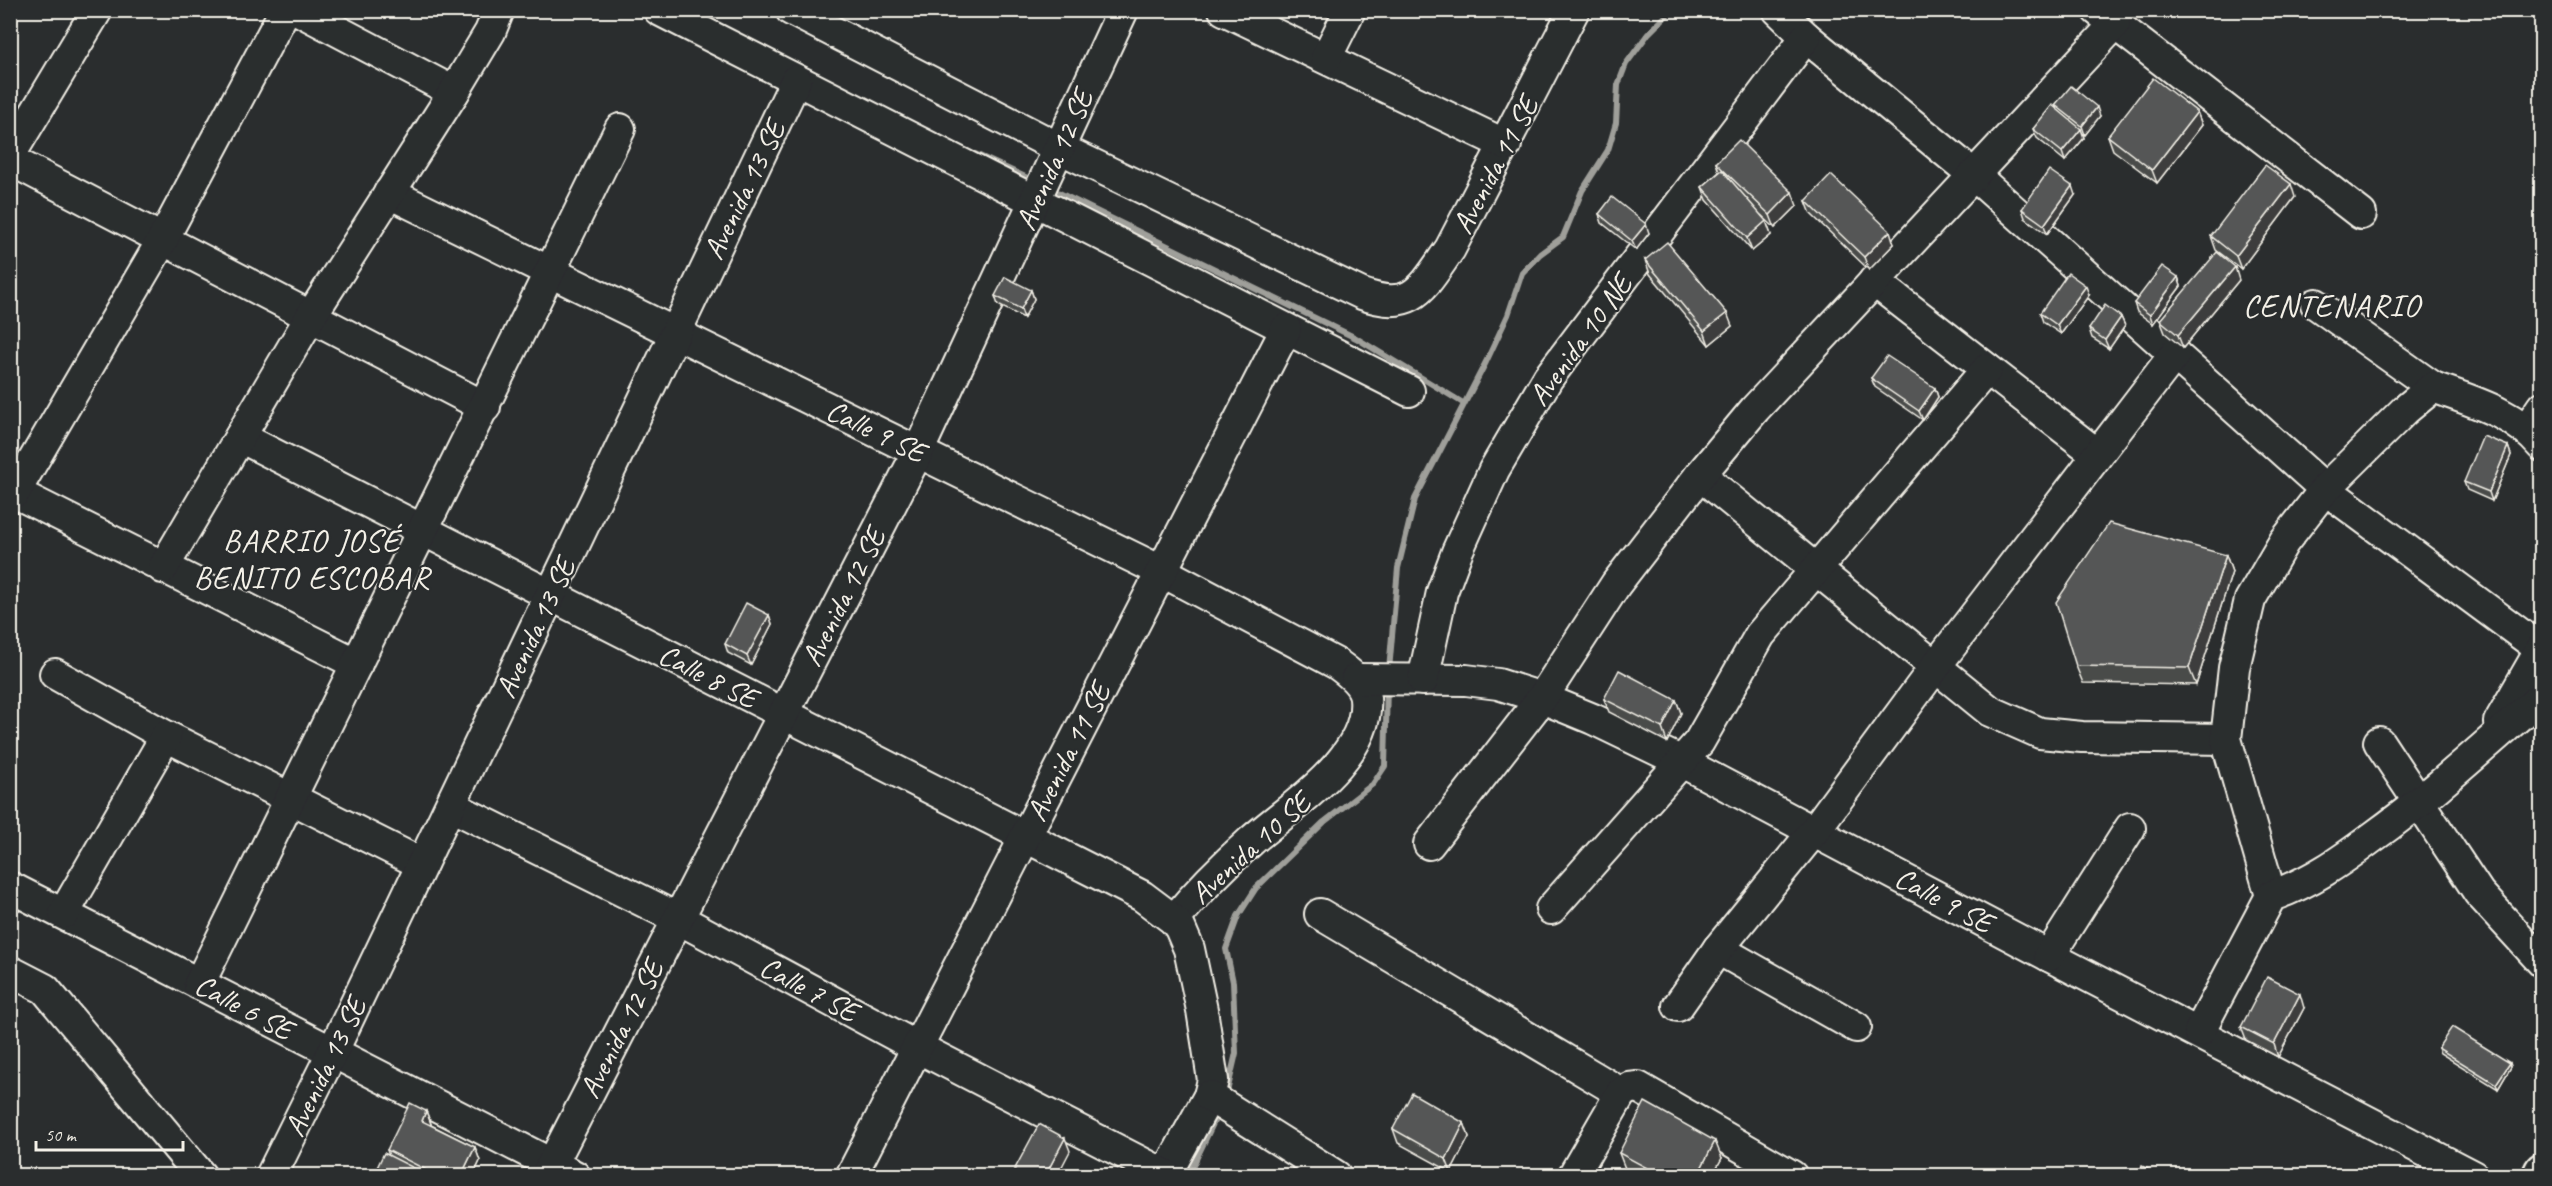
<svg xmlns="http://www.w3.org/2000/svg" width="2552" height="1186" font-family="Caveat,sans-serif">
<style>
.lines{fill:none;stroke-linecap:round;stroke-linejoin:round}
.stream{stroke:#9f9f9a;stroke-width:6}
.minor-casing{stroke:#f4f1e8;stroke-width:34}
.highway-casing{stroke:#f4f1e8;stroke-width:38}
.minor{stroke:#2a2d2e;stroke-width:30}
.highway{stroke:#2a2d2e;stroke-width:33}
.wall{fill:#494b4a;stroke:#f4f1e8;stroke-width:1.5}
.shaded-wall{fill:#3c3d3c;stroke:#f4f1e8;stroke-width:1.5}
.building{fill:#555756;stroke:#f4f1e8;stroke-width:1.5}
.labels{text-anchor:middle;stroke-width:4.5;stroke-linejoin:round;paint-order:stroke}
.street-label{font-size:30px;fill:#f4f1e8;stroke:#2a2d2e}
.neighbourhood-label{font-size:32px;letter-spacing:1.5px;fill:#f4f1e8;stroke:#2a2d2e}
</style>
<rect width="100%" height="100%" fill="#2a2d2e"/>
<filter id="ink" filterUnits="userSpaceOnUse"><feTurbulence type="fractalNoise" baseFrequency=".0167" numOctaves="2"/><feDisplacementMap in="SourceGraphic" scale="12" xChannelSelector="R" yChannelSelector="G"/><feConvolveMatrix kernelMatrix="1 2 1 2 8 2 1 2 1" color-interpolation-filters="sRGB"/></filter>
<g filter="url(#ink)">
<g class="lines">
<g class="stream">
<polyline points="975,154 1034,181"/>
<polyline points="1049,188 1356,338 1463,403"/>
<polyline points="1389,670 1398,568 1415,499 1486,362 1508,315 1522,273 1540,254 1563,237 1582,191 1608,150 1616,123 1618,85 1626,64 1648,34 1672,10"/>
<polyline points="1226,1096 1236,1053 1233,982 1226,949 1238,916 1256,888 1324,822 1373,784 1385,766 1387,686"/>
<polyline points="1188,1176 1219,1111"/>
</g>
<defs>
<g id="minor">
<polyline points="298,10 454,92"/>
<polyline points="659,10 1409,391"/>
<path d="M791,10L1059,148L1362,294C1413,313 1423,287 1450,249L1574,10"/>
<polyline points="1224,10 1506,145"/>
<polyline points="1778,10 1806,37 1974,175 2325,489 2542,650"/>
<polyline points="2097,10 2361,214"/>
<polyline points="1326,58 1350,10"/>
<polyline points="10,155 97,10"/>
<polyline points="10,160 485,407"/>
<path d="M389,193L1161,571L1337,664C1348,672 1364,683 1365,698C1371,758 1289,807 1251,841C1223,866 1198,891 1174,920"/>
<polyline points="1874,281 2097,454"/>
<polyline points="2316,304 2433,387"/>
<polyline points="2527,429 2542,407"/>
<polyline points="240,437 1142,896 1174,920 1180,928 1189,949 1202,1010 1213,1080 1209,1096 1165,1176"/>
<polyline points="1700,475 1990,711 2040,733 2082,737 2226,739"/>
<polyline points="10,490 357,664"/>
<polyline points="15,492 163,239 285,10"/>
<polyline points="163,568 311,316 454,92 490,32 499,10"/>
<polyline points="55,674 166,736 422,864"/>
<polyline points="1356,679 1466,680 1498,684 1542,698 1593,719 1680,761 2049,956 2473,1176"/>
<polyline points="1423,680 1442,592 1457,552 1494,470 1548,378 1806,37"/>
<polyline points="2499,722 2541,649"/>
<polyline points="2379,742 2479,893 2542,962"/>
<polyline points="451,806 677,918 917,1047 1166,1175"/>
<polyline points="1429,844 1542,698 1616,584 1700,475 1755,409 2115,24"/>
<polyline points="10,887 575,1176"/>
<path d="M2271,896L2226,739L2234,668L2250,600L2284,542L2325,489L2405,410L2433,387C2474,402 2513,412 2542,446"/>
<polyline points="1551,909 1699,742 1760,635 1987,369"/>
<polyline points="64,913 166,736"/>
<polyline points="1320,914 1621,1093"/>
<polyline points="1718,949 1856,1027"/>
<polyline points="2049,956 2130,828"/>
<polyline points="10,971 45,989 201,1176"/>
<polyline points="199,984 620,129"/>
<polyline points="1678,1006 1718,949 1814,831 1935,667 2175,354"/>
<path d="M2199,1032L2271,896C2310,883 2341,861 2373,837C2433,794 2486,744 2542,696"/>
<polyline points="1209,1096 1336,1176"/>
<polyline points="271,1176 332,1053 796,80"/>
<polyline points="546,1176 918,452 1123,10"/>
<polyline points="851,1176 1286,329"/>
<polyline points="1573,1176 1621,1093 1629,1088 1638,1087 1792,1176"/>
</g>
<polyline id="highway" points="2539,1176 2542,1170"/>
</defs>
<use href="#minor" class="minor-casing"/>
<use href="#highway" class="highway-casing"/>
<use href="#minor" class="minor"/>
<use href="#highway" class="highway"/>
</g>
<g class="wall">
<polygon points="2055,105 2100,116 2085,135 2082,133 2084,138 2065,161 2037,138 2033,129 2057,109"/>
<polygon points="2197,112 2202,125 2157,183 2113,150 2108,136"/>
<polygon points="1716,163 1797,206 1775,228 1761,215 1766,221 1771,235 1752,251 1707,200 1702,187 1719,172"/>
<polygon points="2075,195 2047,234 2025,218 2022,209"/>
<polygon points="2295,197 2241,269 2216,250 2211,236"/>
<polygon points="1806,201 1894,244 1869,270 1811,214"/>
<polygon points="1599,214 1649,233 1636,250 1602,223"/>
<polygon points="1645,260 1732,326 1709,345 1650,274"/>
<polygon points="2178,277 2181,286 2153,324 2137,312 2134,303"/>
<polygon points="2239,280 2183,348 2165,333 2160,320"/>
<polygon points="1031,290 1034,299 1024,318 998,305 995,296"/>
<polygon points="2089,295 2061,334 2043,322 2040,313"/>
<polygon points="2121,317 2125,326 2109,349 2092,338 2089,329"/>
<polygon points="1871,378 1935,388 1938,397 1923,420 1875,387"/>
<polygon points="2508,446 2511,455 2492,501 2467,490 2464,482"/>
<polygon points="2226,555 2232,572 2196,685 2083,683 2076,666"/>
<polygon points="769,615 772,624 751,665 728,653 725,644"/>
<polygon points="1604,699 1676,700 1681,713 1667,742 1609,712"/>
<polygon points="2304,1008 2278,1057 2246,1040 2241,1027"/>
<polygon points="2438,1048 2510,1063 2511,1067 2498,1089 2440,1053"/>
<polygon points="426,1111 431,1124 431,1125 475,1147 480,1161 473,1176 373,1176 389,1156 387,1150"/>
<polygon points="1464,1123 1469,1137 1451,1172 1398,1143 1393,1129"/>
<polygon points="1619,1153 1722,1158 1712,1176 1634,1176 1626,1171"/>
</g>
<g class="shaded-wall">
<polygon points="2097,107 2100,116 2085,135 2082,126"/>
<polygon points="2197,112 2202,125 2157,183 2152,170"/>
<polygon points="2081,129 2084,138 2065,161 2062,152"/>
<polygon points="2291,184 2295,197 2241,269 2236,256"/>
<polygon points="2072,186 2075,195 2047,234 2044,225"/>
<polygon points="1792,192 1797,206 1775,228 1770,215"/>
<polygon points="1766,221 1771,235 1752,251 1747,238"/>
<polygon points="1646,224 1649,233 1636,250 1632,241"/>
<polygon points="1890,231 1894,244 1869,270 1864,257"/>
<polygon points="2235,267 2239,280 2183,348 2178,335"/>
<polygon points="2178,277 2181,286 2153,324 2150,315"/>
<polygon points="2086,286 2089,295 2061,334 2057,325"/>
<polygon points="1031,290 1034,299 1024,318 1021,309"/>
<polygon points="1727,313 1732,326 1709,345 1704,331"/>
<polygon points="2121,317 2125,326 2109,349 2105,340"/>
<polygon points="1935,388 1938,397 1923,420 1919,411"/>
<polygon points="2508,446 2511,455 2492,501 2489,492"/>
<polygon points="2226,555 2232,572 2196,685 2189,668"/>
<polygon points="769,615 772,624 751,665 747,656"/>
<polygon points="1676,700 1681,713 1667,742 1662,728"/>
<polygon points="2300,994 2304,1008 2278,1057 2274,1044"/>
<polygon points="2510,1063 2511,1067 2498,1089 2496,1084"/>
<polygon points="426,1111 431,1124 426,1134 422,1121"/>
<polygon points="1464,1123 1469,1137 1451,1172 1446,1159"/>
<polygon points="1065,1138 1070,1151 1057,1176 1045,1176"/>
<polygon points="1715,1141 1722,1158 1712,1176 1697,1176"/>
<polygon points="475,1147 480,1161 473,1176 461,1176"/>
</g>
<g class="building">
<polygon points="2153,78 2197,112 2152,170 2108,136"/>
<polygon points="2071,86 2097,107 2082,126 2055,105"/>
<polygon points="2052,105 2081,129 2062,152 2033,129"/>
<polygon points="1739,140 1792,192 1770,215 1716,163"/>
<polygon points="2265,165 2291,184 2236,256 2211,236"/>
<polygon points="1722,170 1766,221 1747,238 1702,187"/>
<polygon points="2049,170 2072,186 2044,225 2022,209"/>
<polygon points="1831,175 1890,231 1864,257 1806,201"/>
<polygon points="1612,197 1646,224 1632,241 1599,214"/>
<polygon points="1667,242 1727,313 1704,331 1645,260"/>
<polygon points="2217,252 2235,267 2178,335 2160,320"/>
<polygon points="2162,266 2178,277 2150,315 2134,303"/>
<polygon points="2068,273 2086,286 2057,325 2040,313"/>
<polygon points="1005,277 1031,290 1021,309 995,296"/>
<polygon points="2105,305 2121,317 2105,340 2089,329"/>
<polygon points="1887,356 1935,388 1919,411 1871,378"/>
<polygon points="2483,436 2508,446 2489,492 2464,482"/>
<polygon points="2109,523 2226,555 2189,668 2076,666 2056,602"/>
<polygon points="746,603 769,615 747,656 725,644"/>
<polygon points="1619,670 1676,700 1662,728 1604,699"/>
<polygon points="2267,977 2300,994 2274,1044 2241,1027"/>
<polygon points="2452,1027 2510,1063 2496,1084 2438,1048"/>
<polygon points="1412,1093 1464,1123 1446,1159 1393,1129"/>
<polygon points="1645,1102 1715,1141 1697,1176 1649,1176 1651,1170 1619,1153"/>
<polygon points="410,1103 426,1111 422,1121 475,1147 461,1176 438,1176 387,1150"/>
<polygon points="1039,1124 1065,1138 1045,1176 1011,1176"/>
<polygon points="384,1153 420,1171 418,1176 373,1176"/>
<polygon points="2142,1166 2161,1176 2138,1176"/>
</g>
</g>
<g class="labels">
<g class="street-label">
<text transform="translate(1054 160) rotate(-66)" y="10">Avenida 12 SE</text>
<text transform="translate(1495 165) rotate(-62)" y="10">Avenida 11 SE</text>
<text transform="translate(744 190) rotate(-64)" y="10">Avenida 13 SE</text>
<text transform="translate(1580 340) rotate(-54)" y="10">Avenida 10 NE</text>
<text transform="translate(876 431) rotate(26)" y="10">Calle 9 SE</text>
<text transform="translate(843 597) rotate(-63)" y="10">Avenida 12 SE</text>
<text transform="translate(535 628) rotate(-65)" y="10">Avenida 13 SE</text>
<text transform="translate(708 676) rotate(27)" y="10">Calle 8 SE</text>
<text transform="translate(1068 752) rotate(-63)" y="10">Avenida 11 SE</text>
<text transform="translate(1250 848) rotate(-42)" y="10">Avenida 10 SE</text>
<text transform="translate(1944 900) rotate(28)" y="10">Calle 9 SE</text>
<text transform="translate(809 989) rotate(28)" y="10">Calle 7 SE</text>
<text transform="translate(244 1007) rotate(28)" y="10">Calle 6 SE</text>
<text transform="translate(621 1029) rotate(-63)" y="10">Avenida 12 SE</text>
<text transform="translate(325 1067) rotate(-64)" y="10">Avenida 13 SE</text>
</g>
<g class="neighbourhood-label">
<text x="2332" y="316">CENTENARIO</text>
<text x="312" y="551">BARRIO JOSÉ<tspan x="312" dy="37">BENITO ESCOBAR</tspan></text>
</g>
</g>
<rect width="2552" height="1186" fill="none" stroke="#2a2d2e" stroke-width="36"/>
<rect x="18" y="18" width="2516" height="1150" fill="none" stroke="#f4f1e8" stroke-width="2" filter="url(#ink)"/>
<path d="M36 1141v9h147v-9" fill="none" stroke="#f4f1e8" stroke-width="3"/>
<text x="45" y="1141" font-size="18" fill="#f4f1e8" stroke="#2a2d2e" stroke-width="4.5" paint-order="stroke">50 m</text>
</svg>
